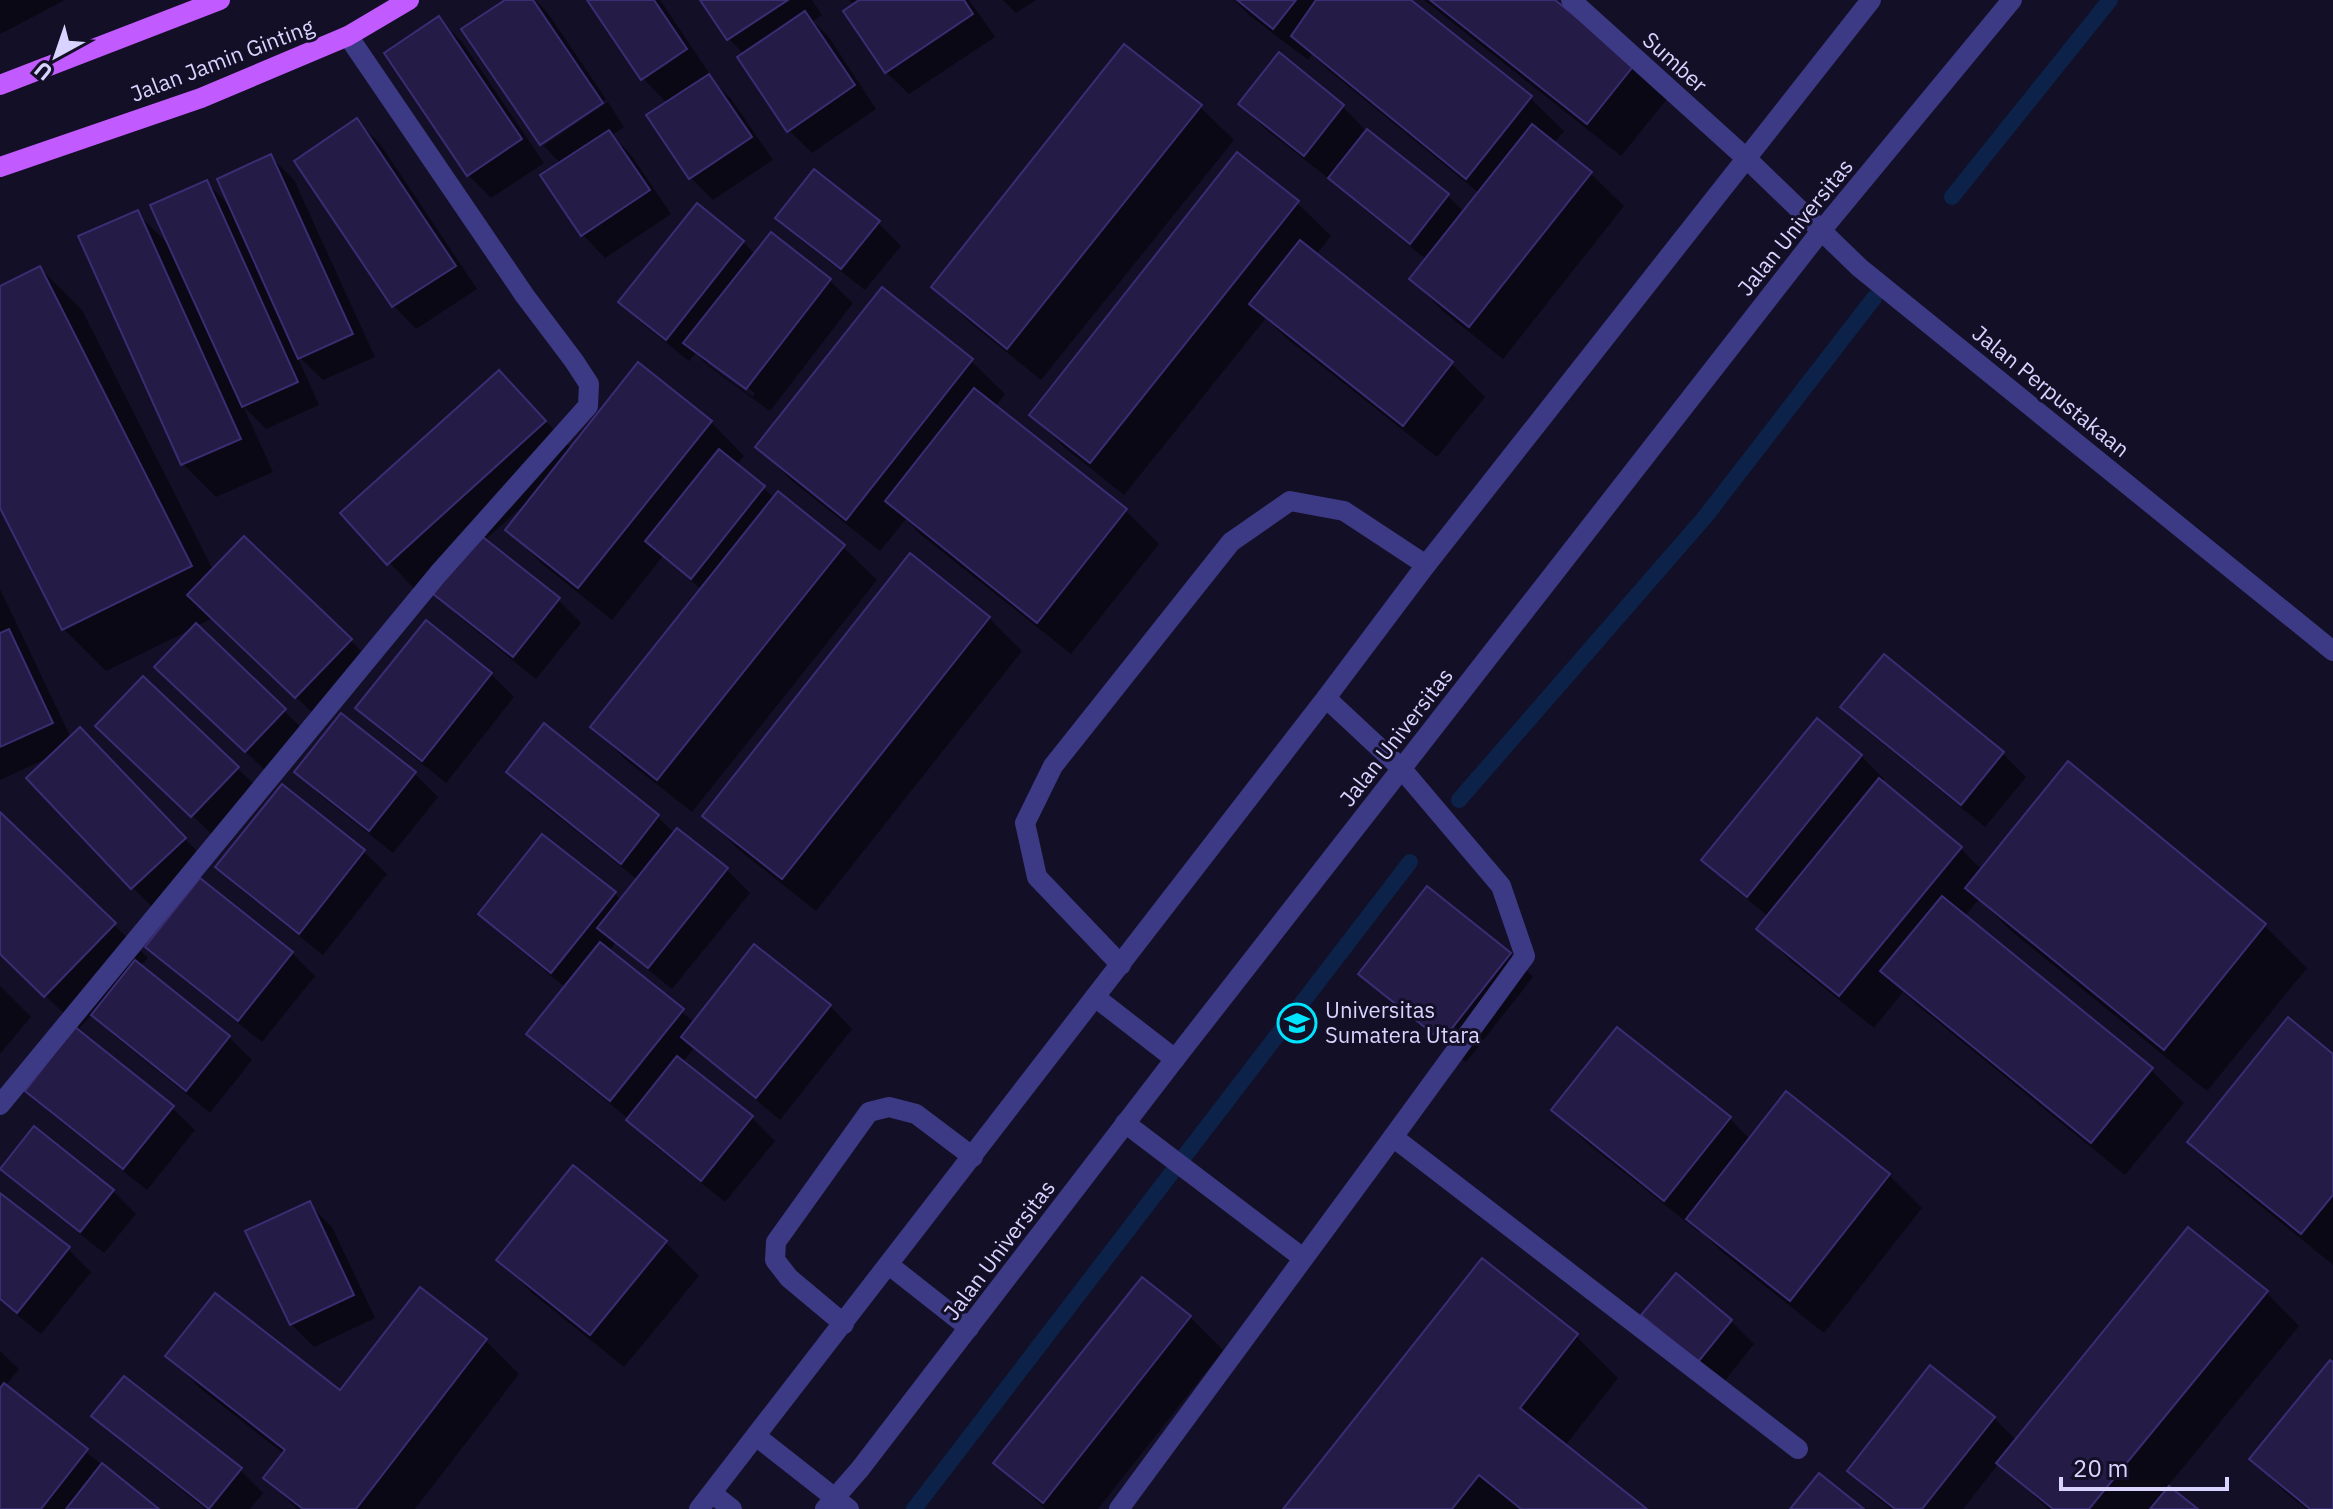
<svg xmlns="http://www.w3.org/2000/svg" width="2333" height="1509" font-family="'IBM Plex Sans',sans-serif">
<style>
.shadow{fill:#0007;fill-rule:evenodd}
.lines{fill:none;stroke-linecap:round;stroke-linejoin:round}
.stream{stroke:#0c2248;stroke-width:16}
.building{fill:#241b47;stroke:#3b2d73;stroke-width:2}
.lane{stroke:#3d3a85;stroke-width:20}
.street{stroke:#3d3a85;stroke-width:20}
.primary{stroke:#c25bff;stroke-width:20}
.labels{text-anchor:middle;stroke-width:6;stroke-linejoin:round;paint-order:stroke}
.street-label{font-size:22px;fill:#d9d4ff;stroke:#130f26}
.poi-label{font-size:22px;fill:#d9d4ff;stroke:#130f26;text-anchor:start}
</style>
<rect width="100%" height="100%" fill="#130f26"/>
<g class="shadow">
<polygon points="0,0 65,0 0,34"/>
<polygon points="508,0 535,0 547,12 606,99 543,141 543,146 608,102 624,127 612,135 631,155 671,214 605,258 583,235 561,164 542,144 464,29"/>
<polygon points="590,0 660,0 709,73 706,74 731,99 773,160 713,200 690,177 668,104 643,78"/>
<polygon points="703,0 812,0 822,15 813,21 828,36 876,109 812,153 789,130 744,54 729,39"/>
<polygon points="849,0 969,0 995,37 909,94 886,72 854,5"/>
<polygon points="1003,0 1036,0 1016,13"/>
<polygon points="1234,0 1408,0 1530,98 1564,131 1553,144 1590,173 1624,206 1503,359 1444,312 1411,279 1427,260 1354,201 1329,176 1328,178 1263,127 1240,104 1279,55 1343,107 1365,130 1448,196 1464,212 1479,193 1327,69 1312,54 1308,60 1249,15"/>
<polygon points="1424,0 1551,0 1634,65 1667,99 1621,156"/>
<polygon points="439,19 462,42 544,163 491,198 468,175 387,54"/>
<polygon points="1200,107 1234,140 1041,380 967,320 934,287"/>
<polygon points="357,121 380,144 477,289 416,329 394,306 296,162"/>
<polygon points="271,157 294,180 375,357 323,380 296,354 319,405 266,429 243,406 273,472 216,497 183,464 137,213 170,246 206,182 232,208"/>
<polygon points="1297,203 1331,236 1316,255 1452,364 1485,397 1437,457 1285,337 1266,318 1124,495 1065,448 1032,415"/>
<polygon points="778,218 878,223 901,246 865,290 801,240"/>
<path d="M772,235L830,281L853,303L770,411L708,366L696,353L689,361L644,325L621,302L743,242L756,255ZM710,361L755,393L753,397L707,364Z"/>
<polygon points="40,268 82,310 213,570 350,640 373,663 319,719 213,618 196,626 307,733 269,774 180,690 194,628 106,671 64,629 0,503 0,288"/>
<polygon points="971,361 1005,394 995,407 1126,511 1159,544 1071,654 920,534 906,519 880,551 791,480 758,447"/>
<polygon points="638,365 711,422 744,456 736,465 775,498 843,547 877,580 692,812 626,760 593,727 702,590 663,556 612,620 541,563 508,529 528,504 526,503 484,541 558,600 581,623 536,679 458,616 435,593 422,597 343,513 499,372 572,449"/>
<polygon points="0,589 71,738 103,752 207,862 155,910 133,888 50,757 0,780"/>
<polygon points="989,618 1022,651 816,911 738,849 705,816"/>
<polygon points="426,622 491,674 514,697 446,783 381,731 358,708"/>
<polygon points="1884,657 2003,754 2026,777 1985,827 1866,730 1843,707"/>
<polygon points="143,678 261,791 216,838 121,748"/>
<polygon points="342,716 415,774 438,797 393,853 320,795 297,772"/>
<polygon points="544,726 658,817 675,834 678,831 727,870 750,893 672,989 615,943 609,952 695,1023 830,1006 852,1029 780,1120 694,1048 682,1063 752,1118 775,1141 725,1202 651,1143 629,1119 552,1057 529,1034 566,988 504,937 481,914 614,893 622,901 638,880 531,795 509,772"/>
<polygon points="1861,756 1884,779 1881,783 1960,848 1982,870 2068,764 2265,926 2307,968 2207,1091 2009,929 1979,899 1964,917 2151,1070 2184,1103 2125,1175 1916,1004 1903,992 1874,1028 1792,962 1759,929 1769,917 1727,883 1704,860"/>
<polygon points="282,787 364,852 387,874 323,955 240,889 218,867"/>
<polygon points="0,815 148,958 140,966 229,1037 252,1060 210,1113 117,1038 93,1014 76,1031 172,1108 195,1130 147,1190 50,1113 27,1090 78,1027 0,952"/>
<polygon points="201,881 292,953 315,976 262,1042 171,969 148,947"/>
<polygon points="1510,954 1533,977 1466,1062 1384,996 1361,974"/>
<polygon points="0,986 31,1017 0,1054"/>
<polygon points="2333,1056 2333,1265 2223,1175 2190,1142"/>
<polygon points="1553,1110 1730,1119 1751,1140 1889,1175 1922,1208 1824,1333 1722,1252 1700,1230 1699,1232 1587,1143"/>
<polygon points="3,1169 113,1191 136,1214 104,1253 26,1191"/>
<polygon points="0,1195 68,1249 91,1272 41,1334 0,1301"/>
<polygon points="309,1204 332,1227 375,1318 314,1347 291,1324"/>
<polygon points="665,1242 699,1276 624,1367 532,1293 499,1260"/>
<polygon points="1676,1276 1731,1321 1754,1344 1722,1384 1643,1315"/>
<polygon points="421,1290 486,1341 519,1374 415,1509 297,1509 266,1478 284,1454 201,1389 168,1356 340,1393"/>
<polygon points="2266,1292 2299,1326 2167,1487 2194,1509 2048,1509 1999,1463 1963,1509 1891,1509 1872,1494 1849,1471 1994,1418 2017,1441"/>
<polygon points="1190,1317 1223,1350 1098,1509 1045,1509 996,1463"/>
<polygon points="1576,1336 1618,1378 1565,1446 1643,1509 1285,1509"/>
<polygon points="0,1351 19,1369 5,1386 156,1509 0,1509"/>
<polygon points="2333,1365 2333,1509 2306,1509 2285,1492 2252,1459"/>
<polygon points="94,1416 240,1470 263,1493 250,1509 205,1509 117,1438"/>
</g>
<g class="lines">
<g class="stream">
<polyline points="1952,197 2110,0"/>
<polyline points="1459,800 1705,517 1874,298"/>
<polyline points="914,1509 1410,862"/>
</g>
</g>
<g class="building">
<polygon points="505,0 533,0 603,103 540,145 461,29"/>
<polygon points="587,0 654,0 687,49 641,80"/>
<polygon points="700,0 788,0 727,40"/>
<polygon points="859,0 964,0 973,14 885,73 843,11"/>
<polygon points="1237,0 1296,0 1273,29"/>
<polygon points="1316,0 1411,0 1532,96 1466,179 1291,36"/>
<polygon points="1430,0 1555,0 1635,64 1587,124"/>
<polygon points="805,11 855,85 787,132 737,57"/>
<polygon points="439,16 522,139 467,176 384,53"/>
<polygon points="1124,44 1202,105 1007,349 931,287"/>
<polygon points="1279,52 1344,105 1304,156 1238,104"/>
<polygon points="709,74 752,137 689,179 646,115"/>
<polygon points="357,118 456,266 392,307 294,161"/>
<polygon points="1532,124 1592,172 1469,327 1409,279"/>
<polygon points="1367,129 1449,194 1410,244 1328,178"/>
<polygon points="609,130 650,190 581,236 540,175"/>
<polygon points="1237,152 1299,201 1090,463 1029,415"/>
<polygon points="271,154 353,334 298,359 217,179"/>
<polygon points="814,169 880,221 841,269 775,218"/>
<polygon points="207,180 298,382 242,407 150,205"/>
<polygon points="697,203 744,241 666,340 618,302"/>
<polygon points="138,210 241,439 181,465 78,236"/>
<polygon points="771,232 831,279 746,389 683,343"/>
<polygon points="1300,240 1453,362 1403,426 1249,304"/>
<polygon points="40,266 192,566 62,630 0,508 0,286"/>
<polygon points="882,287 973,359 846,520 755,447"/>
<polygon points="638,362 712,421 578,588 505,530"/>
<polygon points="499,370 546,421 387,565 340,513"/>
<polygon points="974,388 1127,509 1037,623 885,501"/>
<polygon points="719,449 765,486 691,579 645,541"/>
<polygon points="778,491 845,545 657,780 590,727"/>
<polygon points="479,534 560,598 513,657 432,593"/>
<polygon points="244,536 352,639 295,698 187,595"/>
<polygon points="910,553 990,617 782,879 702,816"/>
<polygon points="426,620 492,673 422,761 355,708"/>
<polygon points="196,623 286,709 245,752 154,667"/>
<polygon points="9,629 53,723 0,747 0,633"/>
<polygon points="1884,654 2004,752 1961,805 1840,707"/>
<polygon points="143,676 239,767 191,817 95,726"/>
<polygon points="341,713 416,772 369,831 294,772"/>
<polygon points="1817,718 1862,755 1747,897 1701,860"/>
<polygon points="544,723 659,815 621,864 506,772"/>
<polygon points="80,727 186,838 131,889 26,778"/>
<polygon points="2068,761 2266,924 2164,1050 1965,888"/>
<polygon points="1879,778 1962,847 1839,996 1756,929"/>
<polygon points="282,784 365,850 299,934 215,867"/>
<polygon points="0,812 116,923 44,997 0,954"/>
<polygon points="677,828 728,868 648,968 597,928"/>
<polygon points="542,834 616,892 551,973 478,914"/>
<polygon points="200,878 293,952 238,1021 145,947"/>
<polygon points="1427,886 1511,953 1442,1041 1358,974"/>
<polygon points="1942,896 2153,1068 2091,1143 1880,971"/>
<polygon points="600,942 684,1009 610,1101 526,1034"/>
<polygon points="754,944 831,1005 756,1098 681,1037"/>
<polygon points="135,960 230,1036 186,1091 91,1015"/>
<polygon points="2288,1017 2333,1054 2333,1195 2301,1234 2187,1142"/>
<polygon points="75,1027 174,1106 123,1169 25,1091"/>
<polygon points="1617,1027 1731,1117 1664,1201 1551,1110"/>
<polygon points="677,1056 753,1116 701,1181 626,1120"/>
<polygon points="1786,1091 1890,1174 1790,1301 1686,1219"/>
<polygon points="34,1126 114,1190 80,1232 0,1169"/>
<polygon points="573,1165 667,1241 590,1335 496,1260"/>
<polygon points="0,1193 70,1247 17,1313 0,1299"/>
<polygon points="310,1201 354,1295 290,1325 245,1231"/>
<polygon points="2188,1227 2268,1291 2089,1509 2053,1509 1996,1463"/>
<polygon points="1482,1258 1578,1334 1520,1408 1647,1509 1521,1509 1479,1475 1452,1509 1283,1509"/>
<polygon points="1676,1273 1732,1320 1698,1362 1641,1315"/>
<polygon points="1142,1277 1191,1316 1043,1503 993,1463"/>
<polygon points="420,1287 487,1339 356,1509 303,1509 263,1478 285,1450 165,1356 215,1293 340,1390"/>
<polygon points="2330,1360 2333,1362 2333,1509 2310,1509 2249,1459"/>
<polygon points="1930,1365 1995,1417 1922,1509 1895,1509 1847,1471"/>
<polygon points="124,1376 242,1468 209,1509 91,1416"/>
<polygon points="4,1383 88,1449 41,1509 0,1509 0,1388"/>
<polygon points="102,1463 159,1509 66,1509"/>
<polygon points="1819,1473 1864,1509 1790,1509"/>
<polygon points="2169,1486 2198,1509 2150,1509"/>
</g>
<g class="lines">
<g class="lane">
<polyline points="1571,0 1747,159 1860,268 2333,651"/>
<polyline points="1326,698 1401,768 1501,886 1525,956 1393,1137"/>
<polyline points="1121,965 1037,877 1025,823 1053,766 1231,542 1290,501 1344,511 1426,565"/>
<polyline points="1125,1123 1303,1258"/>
<polyline points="844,1324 789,1278 775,1260 776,1242 869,1112 889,1107 916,1114 973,1157"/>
<polyline points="756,1436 849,1509"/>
<polyline points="1119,1509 1393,1137 1798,1449"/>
</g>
<g class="street">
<polyline points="1095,997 1175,1059"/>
<polyline points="0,1105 438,574 588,406 589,384 574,361 525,296 348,36"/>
<polyline points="889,1265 969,1328"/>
<polyline points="712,1493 732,1509"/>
<polyline points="699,1509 1326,698 1426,565 1871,0"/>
<polyline points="825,1509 860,1469 1175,1059 1821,231 2012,0"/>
</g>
<g class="primary">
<polyline points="0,85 220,0"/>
<polyline points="0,167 201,98 348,36 409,0"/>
</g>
</g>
<defs>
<symbol id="university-ring" viewBox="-11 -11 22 22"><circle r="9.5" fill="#130f26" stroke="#00e5ff" stroke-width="1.5"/><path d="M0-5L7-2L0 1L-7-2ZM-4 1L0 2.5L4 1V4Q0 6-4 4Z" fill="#00e5ff"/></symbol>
</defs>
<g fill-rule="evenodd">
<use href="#university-ring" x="1275" y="1001" width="44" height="44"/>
</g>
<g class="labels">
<g class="street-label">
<text transform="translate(222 60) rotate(-21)" y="8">Jalan Jamin Ginting</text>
<text transform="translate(1675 62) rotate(42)" y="8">Sumber</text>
<text transform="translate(1795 227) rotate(-51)" y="8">Jalan Universitas</text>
<text transform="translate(2051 391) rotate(39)" y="8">Jalan Perpustakaan</text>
<text transform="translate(1396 737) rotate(-52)" y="8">Jalan Universitas</text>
<text transform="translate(999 1250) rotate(-53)" y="8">Jalan Universitas</text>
</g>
<g class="poi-label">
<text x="1325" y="1018">Universitas<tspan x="1325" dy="25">Sumatera Utara</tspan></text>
</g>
</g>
<g transform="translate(56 56) rotate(220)" stroke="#130f26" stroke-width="6" paint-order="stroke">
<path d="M0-6L14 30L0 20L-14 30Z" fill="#d9d4ff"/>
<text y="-12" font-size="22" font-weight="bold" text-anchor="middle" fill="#d9d4ff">U</text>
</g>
<path d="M2061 1477v12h166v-12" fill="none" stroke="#d9d4ff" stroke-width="4"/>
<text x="2073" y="1477" font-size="24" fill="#d9d4ff" stroke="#130f26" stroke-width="6" paint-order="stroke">20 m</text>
</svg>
